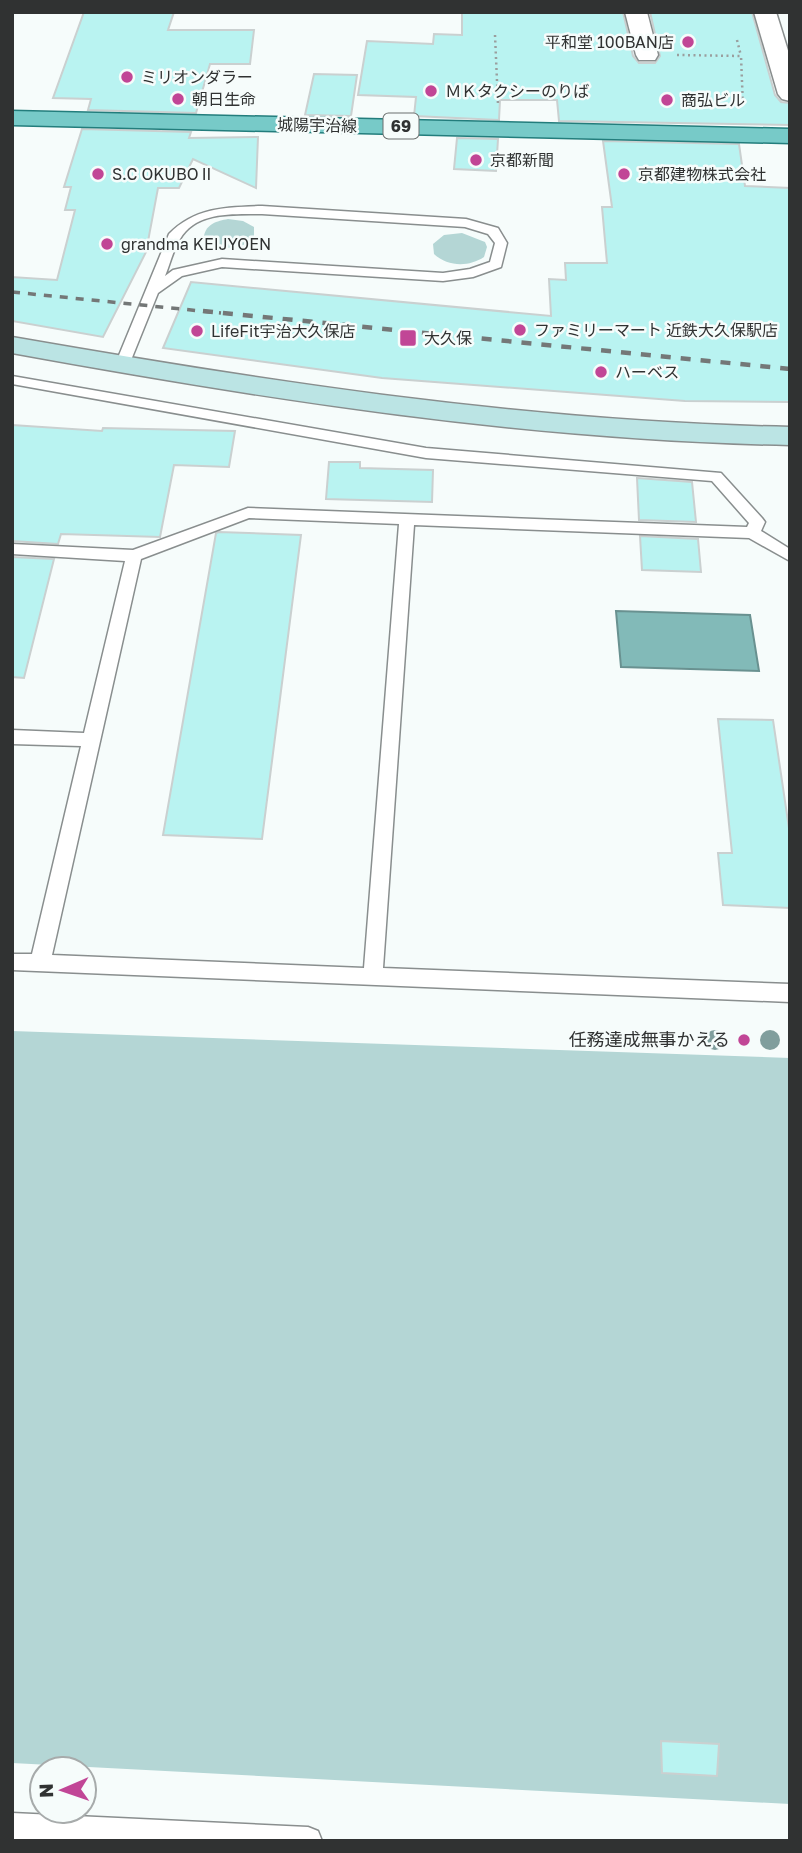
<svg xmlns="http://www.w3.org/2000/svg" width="802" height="1853" font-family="'Golos Text','Noto Sans JP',sans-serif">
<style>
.green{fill:#b4d6d5}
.water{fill:#82bab8;stroke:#699190;stroke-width:2}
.building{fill:#b9f3f1;stroke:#cad0d0;stroke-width:2}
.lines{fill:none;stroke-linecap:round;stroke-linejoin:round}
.lane-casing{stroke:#898e8e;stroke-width:3}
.street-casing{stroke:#898e8e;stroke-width:3}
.secondary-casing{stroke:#898e8e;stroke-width:3}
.primary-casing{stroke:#237d7c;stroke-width:3}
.path{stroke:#9a9e9e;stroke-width:2.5;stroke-dasharray:2 3.5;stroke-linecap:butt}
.lane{fill:#fff;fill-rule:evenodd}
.street{fill:#fff;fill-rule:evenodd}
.secondary{fill:#bbe4e4;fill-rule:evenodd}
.primary{fill:#77cac8;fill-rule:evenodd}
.rail-far1{stroke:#747777;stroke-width:3.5;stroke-dasharray:8 8;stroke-linecap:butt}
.rail{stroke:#747777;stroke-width:4.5;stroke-dasharray:10 10;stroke-linecap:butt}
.tree{fill:#809e9d}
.poi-dot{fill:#c14696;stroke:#f6fcfb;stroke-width:2.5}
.labels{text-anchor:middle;stroke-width:5;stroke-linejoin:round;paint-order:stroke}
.far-poi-label{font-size:16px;fill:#303232;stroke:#f6fcfb;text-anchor:start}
.far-street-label{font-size:16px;fill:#303232;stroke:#f6fcfb}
.shield{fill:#f6fcfb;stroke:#6b6f6e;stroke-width:2}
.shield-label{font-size:16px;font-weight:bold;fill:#303232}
.poi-label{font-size:18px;fill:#303232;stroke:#f6fcfb;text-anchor:end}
</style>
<rect width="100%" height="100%" fill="#f6fcfb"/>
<g class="green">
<path d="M228,219L243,221L254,227V237C243,250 225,250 211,244L204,236C206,224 217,221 228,219Z"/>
<path d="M462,233L485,242L487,247L484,257C469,267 448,267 434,254L433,244L444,235Z"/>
<polygon points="12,1031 790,1058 790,1804 12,1763"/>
</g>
<polygon class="water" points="616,611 750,615 759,671 621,667"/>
<g class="building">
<polygon points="84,12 174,12 168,30 254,30 250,64 210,64 196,113 88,110 91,99 53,98"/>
<polygon points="462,12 623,12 633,56 639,63 655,63 660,56 650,12 752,12 775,95 781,102 790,103 790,125 559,121 557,100 500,100 499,120 414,116 416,97 358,95 367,41 433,44 434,34 462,35"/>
<polygon points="314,74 357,75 351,116 305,115"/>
<polygon points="82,129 191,132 189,138 258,137 256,188 193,159 179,188 158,188 146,252 103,337 12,321 12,277 57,280 75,210 65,210 71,187 64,187"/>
<polygon points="457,138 498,139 496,171 454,169"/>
<polygon points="603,141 739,144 745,186 790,188 790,402 685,401 382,378 163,348 191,282 551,316 549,279 566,280 565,263 607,263 602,207 612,207"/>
<polygon points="12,425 102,431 103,428 235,431 229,467 174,465 160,537 61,534 58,544 12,541"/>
<polygon points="329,462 360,462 360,468 433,470 432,502 326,499"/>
<polygon points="637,478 692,482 696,522 639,520"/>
<polygon points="219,532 301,535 262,839 163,835 216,533"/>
<polygon points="640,536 698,539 701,572 642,570"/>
<polygon points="12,557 54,559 24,678 12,677"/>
<polygon points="718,719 773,720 790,835 790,908 723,905 718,853 732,853"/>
<polygon points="661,1741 719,1744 717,1776 662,1773"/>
</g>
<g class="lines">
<defs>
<g id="lane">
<path d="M262,206L466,219L498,228L507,243L501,267L473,277L443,281L222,267L182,276L158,293L129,365L127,368H117L115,365L169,234C195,207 227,207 262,206ZM262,214L465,227L488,234L495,243L490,262L470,269L443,273L222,259L173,270L165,276C170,264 173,250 180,239C196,211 234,214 262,214Z"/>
<path d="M12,376L426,448L721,473L762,518L765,522L761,531L790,549V561L749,538L414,525L383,968L790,984V1002L12,970V954H32L81,746L12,744V730L84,733L125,561L12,554V544L133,550L248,508L747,527L749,523L712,481L426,458L12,384ZM249,518L399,524L364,968L52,955L141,559Z"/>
<polygon points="12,1813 308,1827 318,1831 322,1841 12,1841"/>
</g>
<g id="street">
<polygon points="625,12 647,12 658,55 655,60 639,60 636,55"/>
<polygon points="754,12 776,12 790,57 790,101 782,99 778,94"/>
</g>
<path id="secondary" d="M12,337C270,382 528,422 790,427V445C528,440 270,400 12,353Z"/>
<polygon id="primary" points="12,111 790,129 790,143 12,125"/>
</defs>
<use href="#lane" class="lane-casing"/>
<use href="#street" class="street-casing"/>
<use href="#secondary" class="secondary-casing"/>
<use href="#primary" class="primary-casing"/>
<g class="path">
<polyline points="495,35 498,104"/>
<polyline points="737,40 741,56"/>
<polyline points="677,55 741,56 743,107"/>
</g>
<use href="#lane" class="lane"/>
<use href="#street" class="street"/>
<use href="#secondary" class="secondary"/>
<use href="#primary" class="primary"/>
<polyline class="rail-far1" points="12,292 221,313"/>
<polyline class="rail" points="203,311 790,369"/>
</g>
<g class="tree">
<circle cx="715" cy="1040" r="10"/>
<circle cx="770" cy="1040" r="10"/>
</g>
<g class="poi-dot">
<circle cx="688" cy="42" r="7"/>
<circle cx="127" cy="77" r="7"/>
<circle cx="431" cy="91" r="7"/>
<circle cx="178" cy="99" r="7"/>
<circle cx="667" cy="100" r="7"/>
<circle cx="476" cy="160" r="7"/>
<circle cx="98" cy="174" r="7"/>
<circle cx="624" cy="174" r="7"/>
<circle cx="107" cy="244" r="7"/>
<circle cx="520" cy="330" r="7"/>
<circle cx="197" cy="331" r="7"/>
<rect x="399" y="329" width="18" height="18" rx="3.5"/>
<circle cx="601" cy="372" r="7"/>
<circle cx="744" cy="1040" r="7"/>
</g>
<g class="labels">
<g class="far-poi-label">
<text x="674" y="48" text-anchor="end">平和堂 100BAN店</text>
<text x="141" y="83">ミリオンダラー</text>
<text x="445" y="97">ＭＫタクシーのりば</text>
<text x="192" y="105">朝日生命</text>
<text x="681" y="106">商弘ビル</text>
<text x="490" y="166">京都新聞</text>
<text x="112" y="180">S.C OKUBOⅡ</text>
<text x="638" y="180">京都建物株式会社</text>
<text x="121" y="250">grandma KEIJYOEN</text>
<text x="534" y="336">ファミリーマート 近鉄大久保駅店</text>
<text x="211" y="337">LifeFit宇治大久保店</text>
<text x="424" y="344">大久保</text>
<text x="615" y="378">ハーベス</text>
</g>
<g class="far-street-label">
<text transform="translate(317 125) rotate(1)" y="6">城陽宇治線</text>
</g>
<rect class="shield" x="383.5" y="113.5" width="35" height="25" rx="5"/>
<g class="shield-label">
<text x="401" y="132">69</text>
</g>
<g class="poi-label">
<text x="730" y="1046">任務達成無事かえる</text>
</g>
</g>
<rect width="802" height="1853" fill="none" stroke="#303232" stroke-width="28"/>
<g transform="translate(63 1790) rotate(268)"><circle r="33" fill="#f6fcfb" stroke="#a7abab" stroke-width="2"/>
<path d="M0-5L12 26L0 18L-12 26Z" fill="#c14696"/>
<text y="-10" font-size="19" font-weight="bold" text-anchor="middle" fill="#303232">N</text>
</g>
</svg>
